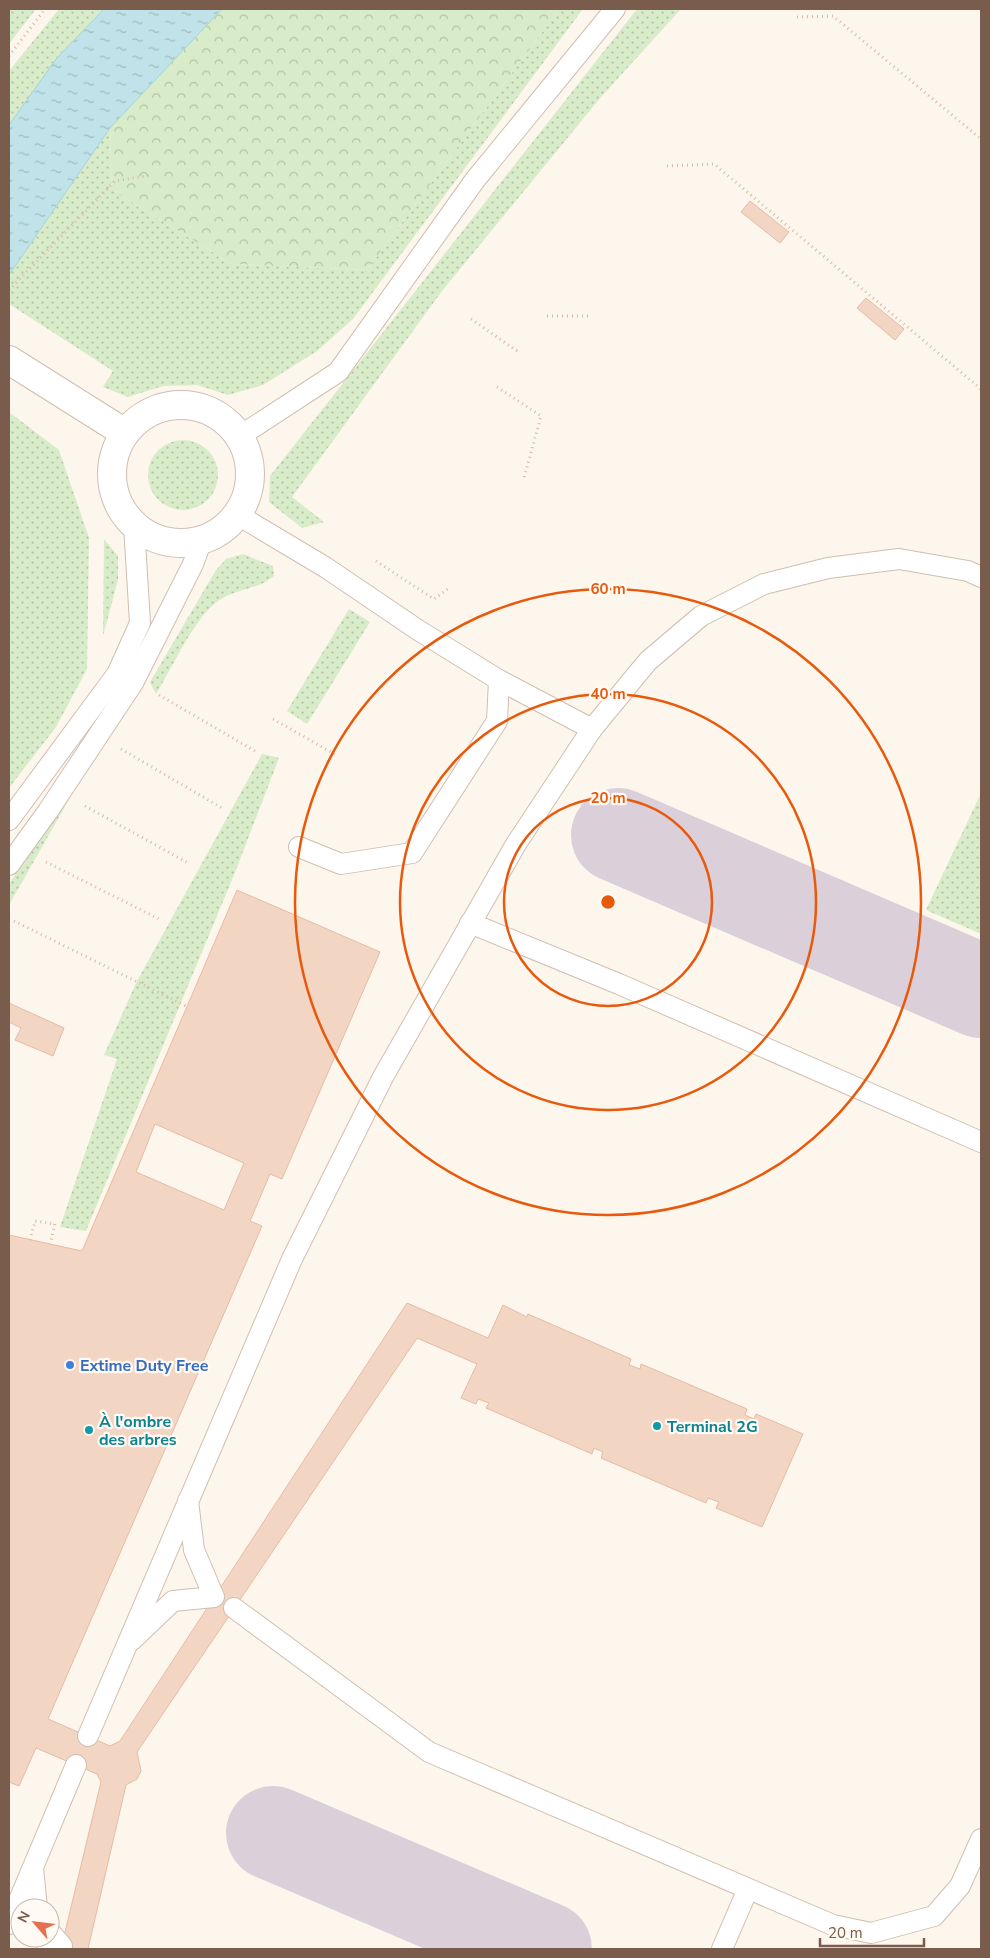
<svg xmlns="http://www.w3.org/2000/svg" width="990" height="1958" font-family="'Nunito Sans',sans-serif">
<style>
.grass{fill:url(#grass-dots)}
.forest{fill:url(#forest-crowns)}
.water{fill:url(#water-ripples);stroke:#a5d3da}
.lines{fill:none;stroke-linecap:round;stroke-linejoin:round}
.taxiway{stroke:#dbcfda;stroke-width:94}
.building{fill:#f3d5c3;stroke:#e6bba3;fill-rule:evenodd}
.service-casing{stroke:#d1beb0;stroke-width:22}
.minor-casing{stroke:#d1beb0;stroke-width:30}
.path{stroke:#d9b8a5;stroke-width:3;stroke-dasharray:1 4;stroke-linecap:butt}
.service{stroke:#fff;stroke-width:20}
.minor{stroke:#fff;stroke-width:28}
.ring{fill:none;stroke:#e8590c;stroke-width:2.5}
.shop-dot{fill:#3f7fe0;stroke:#fffaf3;stroke-width:2}
.culture-dot{fill:#0f9aa8;stroke:#fffaf3;stroke-width:2}
.labels{text-anchor:middle;stroke-width:4.5;stroke-linejoin:round;paint-order:stroke}
.shop-label{font-size:16px;font-weight:bold;fill:#366cbe;stroke:#fffaf3;text-anchor:start}
.culture-label{font-size:16px;font-weight:bold;fill:#0d838f;stroke:#fffaf3;text-anchor:start}
.centre{fill:#e8590c;stroke:#fffaf3;stroke-width:2.5}
.ring-label{font-size:15px;text-anchor:middle;font-weight:bold;fill:#e8590c;stroke:#fffaf3;stroke-width:4.5;stroke-linejoin:round;paint-order:stroke}
</style>
<defs>
<pattern id="grass-dots" width="8" height="8" patternUnits="userSpaceOnUse" patternTransform="scale(1.25)"><rect width="8" height="8" fill="#d8ecc9"/><path d="M2 2h.1M6 6h.1" fill="none" stroke="#b4c2a5" stroke-width="1.8" stroke-linecap="round"/></pattern>
<pattern id="forest-crowns" width="20" height="18" patternUnits="userSpaceOnUse" patternTransform="scale(1.25)"><rect width="20" height="18" fill="#d8ecc9"/><path d="M2 6a3 3 0 1 1 6 0M12 15a3 3 0 1 1 6 0" fill="none" stroke="#b4c2a5"/></pattern>
<pattern id="water-ripples" width="26" height="14" patternUnits="userSpaceOnUse" patternTransform="scale(1.25)"><rect width="26" height="14" fill="#bfe3e8"/><path d="M2 4q2-2 4 0t4 0M15 11q2-2 4 0t4 0" fill="none" stroke="#a0bbbe"/></pattern>
</defs>
<rect width="100%" height="100%" fill="#fdf6ec"/>
<g class="grass">
<polygon points="9,9 36,9 9,44"/>
<polygon points="59,9 104,9 56,59 9,125 9,71"/>
<polygon points="559,9 583,9 353,319 317,351 263,385 228,395 197,385 163,386 128,397 103,387 113,371 9,304 9,275 110,128 112,190 232,264 367,270"/>
<polygon points="637,9 681,9 601,97 442,291 292,497 324,522 302,528 269,502 270,476"/>
<polygon points="9,412 59,450 89,538 87,669 56,727 9,788 9,553 11,550 9,546"/>
<circle cx="183" cy="475" r="35"/>
<polygon points="104,539 118,556 118,580 103,636"/>
<path d="M243,554L273,566L274,576C258,590 236,588 218,601C195,617 172,668 156,694L150,682L216,570L226,559Z"/>
<polygon points="349,609 370,622 307,724 287,711"/>
<polygon points="262,754 279,758 234,875 86,1231 60,1227 117,1059 104,1055 136,983"/>
<polygon points="981,793 981,934 926,910"/>
<polygon points="71,796 9,905 9,884"/>
</g>
<polygon class="forest" points="222,9 559,9 367,270 232,264 112,190 110,128"/>
<polygon class="water" points="104,9 222,9 110,128 9,275 9,125 56,59"/>
<g class="lines">
<g class="taxiway">
<polyline points="618,835 981,991"/>
<polyline points="273,1833 545,1949"/>
</g>
</g>
<g class="building">
<polygon points="750,201 789,232 780,243 741,212"/>
<polygon points="866,298 904,329 895,340 857,308"/>
<path d="M237,890L380,952L282,1179L270,1174L250,1221L262,1226L48,1719L110,1746L120,1741L407,1303L488,1338L503,1305L527,1317L528,1314L631,1359L629,1365L640,1369L641,1364L747,1409L745,1415L754,1419L756,1414L803,1434L762,1527L716,1508L719,1502L708,1498L706,1503L601,1458L603,1452L594,1448L592,1454L486,1408L489,1403L478,1399L476,1404L461,1398L477,1364L417,1338L137,1752L141,1771L137,1779L126,1785L88,1949H61L101,1782L97,1774L36,1748L19,1786L9,1782V1235L82,1251ZM155,1124L244,1163L224,1210L136,1172Z"/>
<polygon points="9,1003 64,1028 53,1056 15,1040 21,1028 9,1022"/>
</g>
<g class="lines">
<defs>
<g id="service">
<polyline points="240,436 338,372 475,180 615,9"/>
<polyline points="238,515 325,567 418,630 499,680 497,721 412,853 341,864 299,847"/>
<polyline points="499,680 592,729"/>
<polyline points="9,820 117,674 140,623 134,525"/>
<polyline points="9,865 48,811 133,683 193,564 202,540"/>
<polyline points="470,923 619,984 981,1142"/>
<polyline points="234,1608 429,1752 833,1925 871,1933 934,1916 960,1886 981,1839"/>
<polyline points="132,1640 173,1601 214,1597 194,1550 188,1501"/>
<polyline points="88,1736 292,1259 383,1077 516,844 592,729 648,661 701,616 764,584 828,568 899,559 968,571 981,577"/>
<polyline points="33,1868 37,1908"/>
<polyline points="9,1924 76,1765"/>
<polyline points="47,1949 62,1946 50,1932"/>
<polyline points="722,1949 748,1889"/>
</g>
<g id="minor">
<polyline points="9,360 125,433"/>
<circle cx="181" cy="474" r="69"/>
</g>
</defs>
<use href="#service" class="service-casing"/>
<use href="#minor" class="minor-casing"/>
<g class="path">
<polyline points="797,17 833,16 981,139"/>
<polyline points="9,56 45,9"/>
<polyline points="667,166 714,164 981,389"/>
<polyline points="9,290 115,181 151,175"/>
<polyline points="547,316 591,316"/>
<polyline points="471,319 520,353"/>
<polyline points="497,387 541,416 524,478"/>
<polyline points="376,561 434,599 448,589"/>
<polyline points="159,695 255,751"/>
<polyline points="273,719 338,756"/>
<polyline points="121,749 222,808"/>
<polyline points="85,806 190,864"/>
<polyline points="46,862 159,919"/>
<polyline points="14,921 186,1006"/>
<polyline points="30,1240 35,1221 55,1224 50,1244"/>
</g>
<use href="#service" class="service"/>
<use href="#minor" class="minor"/>
</g>
<g class="ring">
<circle cx="608" cy="902" r="104"/>
<circle cx="608" cy="902" r="208"/>
<circle cx="608" cy="902" r="313"/>
</g>
<circle class="shop-dot" cx="70" cy="1365" r="5"/>
<g class="culture-dot">
<circle cx="657" cy="1426" r="5"/>
<circle cx="89" cy="1430" r="5"/>
</g>
<g class="labels">
<g class="shop-label">
<text x="80" y="1371">Extime Duty Free</text>
</g>
<g class="culture-label">
<text x="99" y="1427">À l'ombre<tspan x="99" dy="18">des arbres</tspan></text>
<text x="667" y="1432">Terminal 2G</text>
</g>
</g>
<circle cx="608" cy="902" r="8" class="centre"/>
<g class="ring-label">
<text x="608" y="594">60 m</text>
<text x="608" y="699">40 m</text>
<text x="608" y="803">20 m</text>
</g>
<rect width="990" height="1958" fill="none" stroke="#7a5c4d" stroke-width="20"/>
<g transform="translate(35 1923) rotate(298)"><circle r="24" fill="#fffaf3" stroke="#cabbb1"/>
<path d="M0-4L9 19L0 12L-9 19Z" fill="#e76f51"/>
<text y="-8" font-size="14" font-weight="bold" text-anchor="middle" fill="#7a5c4d">N</text>
</g>
<path d="M820 1938v8h104v-8" fill="none" stroke="#7a5c4d" stroke-width="2.5"/>
<text x="828" y="1938" font-size="15" fill="#7a5c4d" stroke="#fffaf3" stroke-width="4" paint-order="stroke">20 m</text>
</svg>
